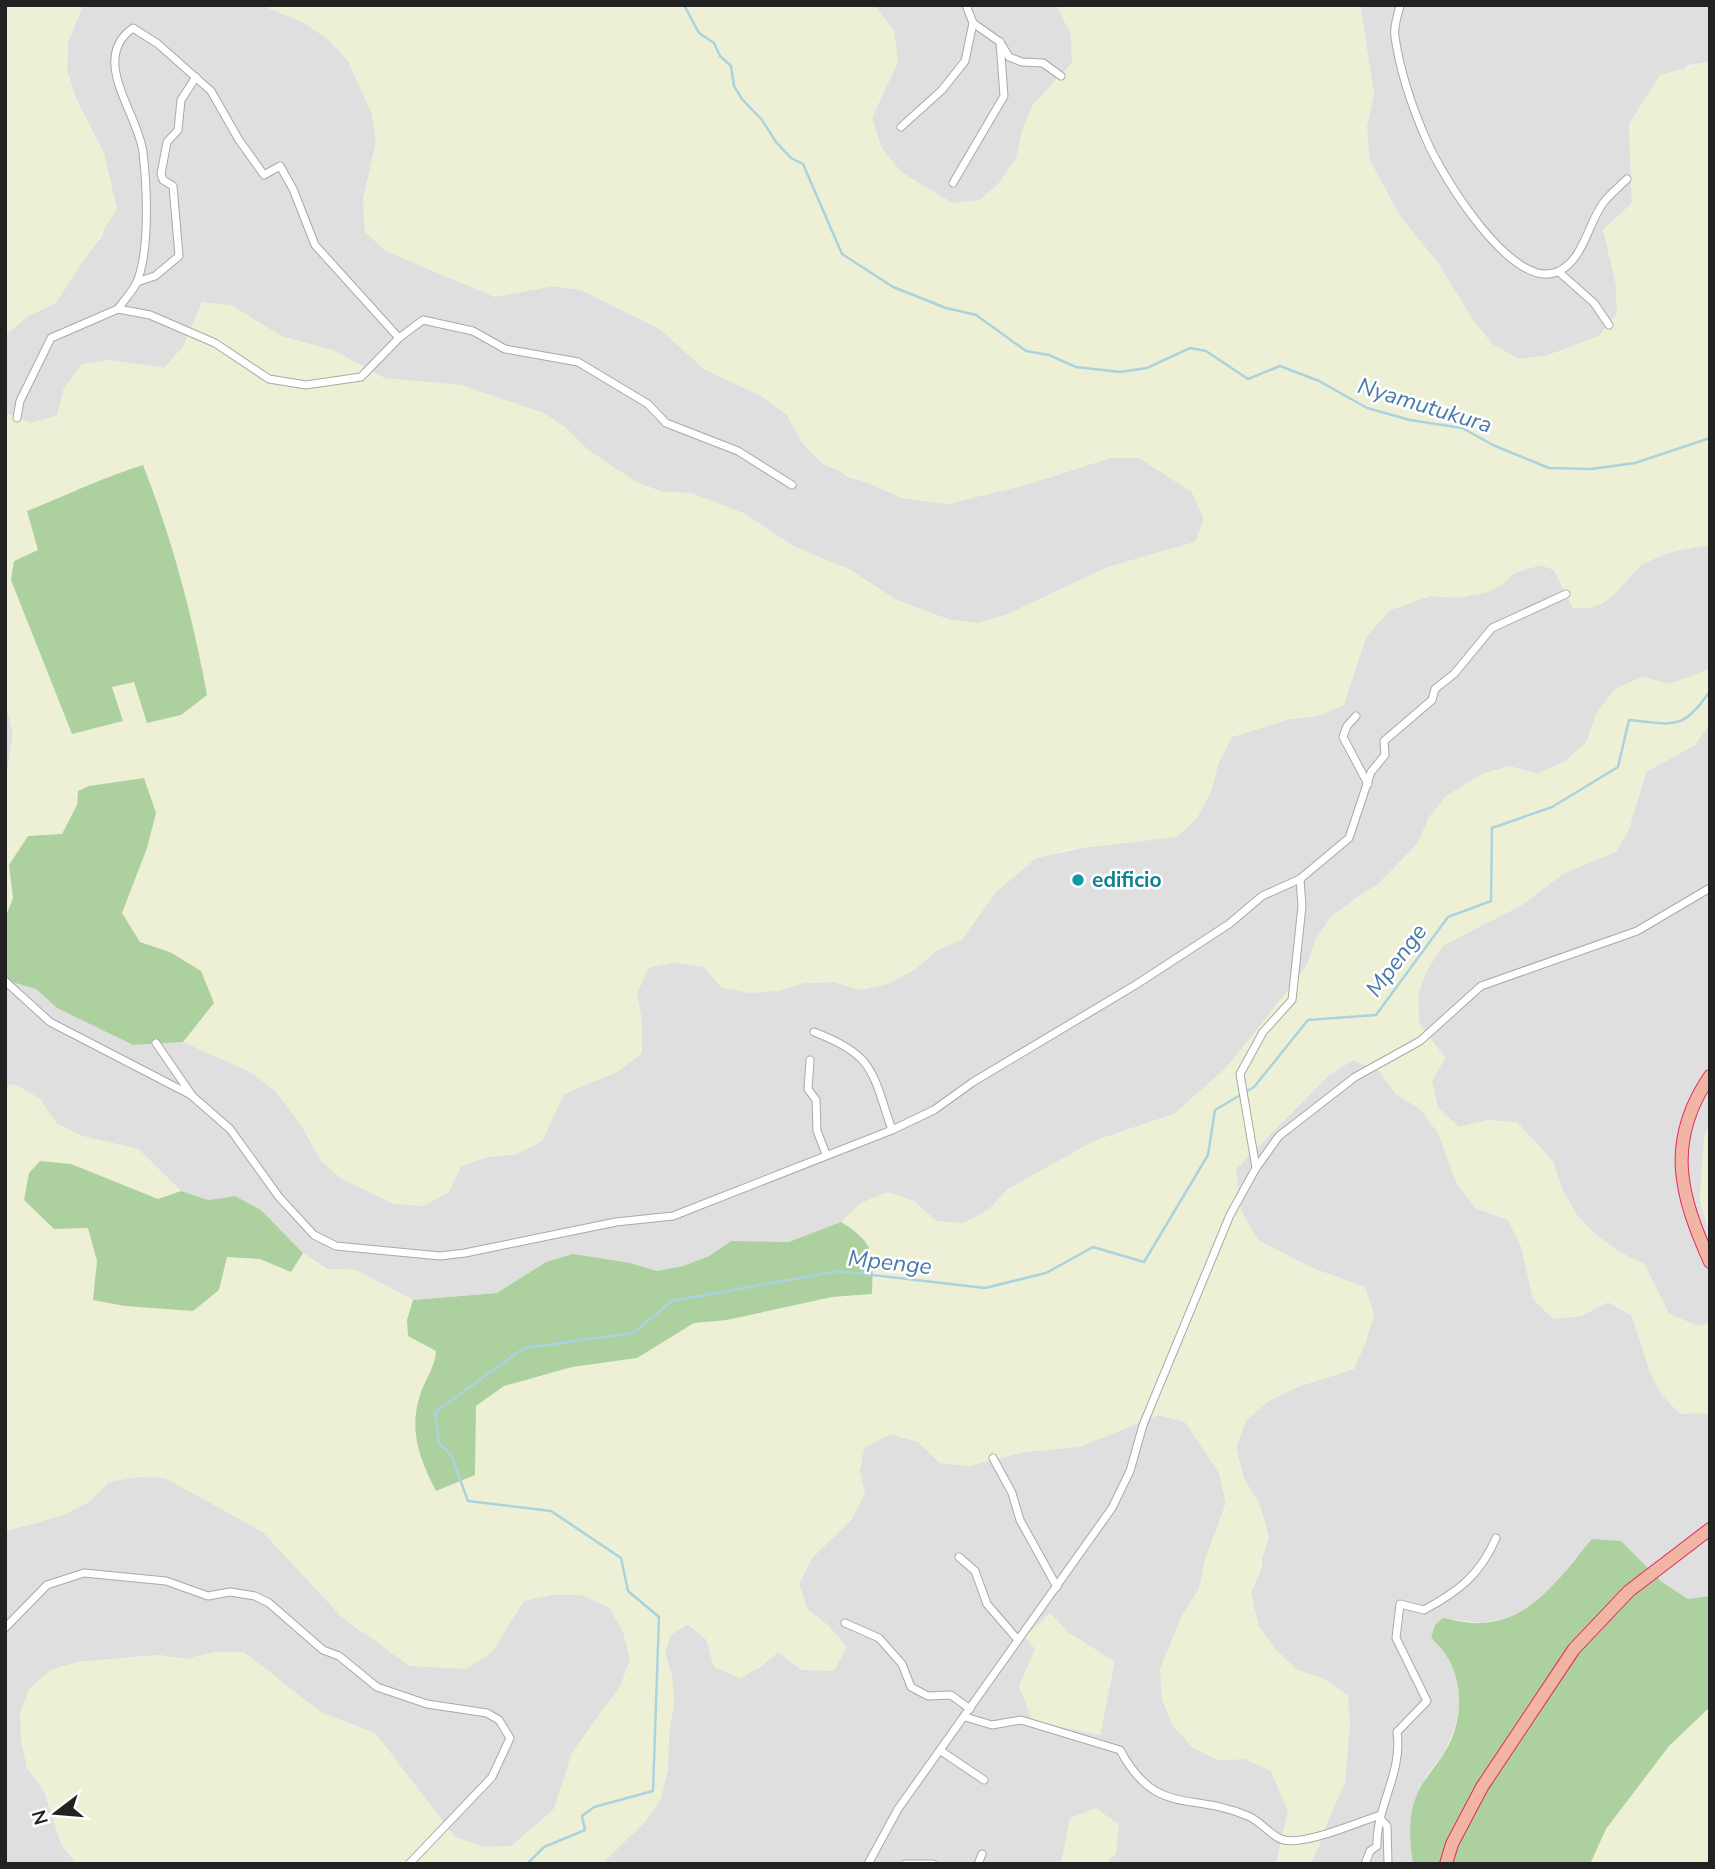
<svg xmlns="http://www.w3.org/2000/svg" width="1715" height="1869" font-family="'Nunito Sans',sans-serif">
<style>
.residential{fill:#e0dfdf}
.farmland{fill:#eef0d5;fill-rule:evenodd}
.forest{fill:#add19e}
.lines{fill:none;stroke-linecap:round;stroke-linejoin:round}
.stream{stroke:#aad3df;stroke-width:2.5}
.minor-casing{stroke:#a9a9a9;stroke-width:9}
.trunk-casing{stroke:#dc2a67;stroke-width:14}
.minor{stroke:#fff;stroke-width:7}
.trunk{stroke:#f2b4a3;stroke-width:12}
.culture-dot{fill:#0f9aa8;stroke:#fff;stroke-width:2.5}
.labels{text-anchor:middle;stroke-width:5;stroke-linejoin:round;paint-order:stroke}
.culture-label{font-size:21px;font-weight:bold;fill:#0d838f;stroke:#fff;text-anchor:start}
.water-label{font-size:23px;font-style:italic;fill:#4a7aab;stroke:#fff}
</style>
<rect width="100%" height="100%" fill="#f2efe9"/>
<g class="residential">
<polygon points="83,5 261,5 305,23 329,40 348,61 372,114 376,143 363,199 365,232 386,251 495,297 552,286 581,290 660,329 704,369 761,396 787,415 802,443 848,477 877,485 902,498 947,504 1029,484 1110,458 1139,458 1192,492 1204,519 1195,542 1108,567 1006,615 978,623 950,620 896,600 849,569 794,547 745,514 691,493 662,492 636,482 588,450 567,429 544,413 488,395 384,378 335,351 281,336 231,305 202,303 183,347 164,368 139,367 64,388 57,416 30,423 5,413 6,332 30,315 56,303 69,279 103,235 104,153 77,101 67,70 68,43"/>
<polygon points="866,5 1056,5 1059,10 1071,34 1072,63 1033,105 1022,131 1016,159 999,183 980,200 952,203 901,172 881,147 872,117 898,62"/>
<polygon points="1360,5 1710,5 1710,62 1688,65 1629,124 1632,203 1604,231 1616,285 1617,314 1599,336 1546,356 1518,359 1492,344 1473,320 1438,263 1400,216 1369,159 1367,126 1374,94"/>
<polygon points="1710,544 1710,669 1670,684 1642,677 1596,714 1586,743 1564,762 1537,774 1509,766 1429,817 1418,843 1378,884 1354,899 1316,939 1306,967 1268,1019 1216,1079 1174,1114 1094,1141 1008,1189 989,1209 964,1224 936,1221 914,1201 861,1203 841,1222 816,1234 789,1242 731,1241 709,1256 683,1266 657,1271 630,1263 546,1262 497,1293 413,1300 356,1270 327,1269 303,1253 261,1210 235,1196 208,1200 181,1191 138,1149 82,1136 56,1123 40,1099 14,1084 5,1087 5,980 36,989 57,1008 133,1045 183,1042 251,1072 274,1090 294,1112 321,1161 448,1193 461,1166 487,1157 517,1154 542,1141 564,1094 619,1071 642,1022 637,994 648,968 675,962 704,967 722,988 777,991 804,983 834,982 861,990 914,970 936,951 962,939 996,892 1036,858 1093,846 1211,792 1218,764 1232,737 1290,719 1318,716 1355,663 1366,637 1390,610 1430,596 1444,597 1503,584 1514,573 1541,565 1554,570 1573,607 1602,604 1642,564 1668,553"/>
<polygon points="5,700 13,733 5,788"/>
<polygon points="1710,722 1710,1121 1704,1139 1700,1200 1710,1235 1710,1324 1698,1326 1669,1314 1644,1264 1619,1252 1595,1234 1576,1214 1562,1189 1553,1161 1488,1120 1459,1127 1438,1108 1432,1081 1445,1058 1419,1023 1418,994 1428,968 1444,945 1520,906 1564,873 1616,852 1629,829 1646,772 1695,745"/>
<polygon points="1353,1060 1380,1071 1396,1094 1421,1110 1438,1133 1457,1184 1475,1208 1508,1220 1521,1246 1533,1299 1581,1316 1608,1302 1632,1316 1641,1342 1707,1414 1710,1413 1710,1596 1688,1599 1662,1582 1621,1541 1573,1560 1556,1585 1534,1604 1509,1617 1482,1623 1443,1618 1431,1638 1442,1648 1455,1673 1460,1700 1455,1727 1444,1753 1426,1776 1411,1831 1413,1864 1310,1864 1320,1844 1324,1679 1297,1670 1275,1649 1258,1625 1251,1593 1262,1567 1260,1505 1244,1479 1236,1448 1246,1420 1269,1401 1297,1387 1354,1369 1365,1287 1312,1268 1258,1240 1241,1211 1236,1169 1329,1075"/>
<polygon points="1158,1415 1185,1422 1219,1473 1226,1503 1205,1560 1199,1589 1183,1614 1160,1669 1217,1760 1245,1759 1271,1771 1288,1811 1276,1864 1105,1864 1116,1853 1070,1819 1061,1864 602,1864 668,1769 669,1731 674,1704 672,1676 665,1652 670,1635 687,1624 706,1639 714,1667 757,1670 778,1652 802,1670 829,1626 807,1609 799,1584 812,1558 852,1519 864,1448 890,1434 918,1442 940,1463 969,1466 1024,1452 1079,1447"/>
<polygon points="137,1477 165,1477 263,1532 340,1615 361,1632 492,1652 524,1601 551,1595 581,1595 609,1607 624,1632 630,1660 621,1685 572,1753 554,1809 511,1846 483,1847 455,1837 375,1733 322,1713 299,1696 215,1652 186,1659 158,1655 78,1662 51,1670 30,1688 20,1714 27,1768 44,1791 62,1846 77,1864 5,1864 5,1533 8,1530 37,1523 89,1502 109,1482"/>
</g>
<g class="farmland">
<polygon points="5,5 83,5 68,42 67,70 77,101 104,153 117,209 56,303 30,315 5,335"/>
<path d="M261,5H866L877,8L894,31L898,62L872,117L881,147L901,172L952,203L980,200L999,183L1016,159L1022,131L1033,105L1072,63L1071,34L1056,5H1360L1374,94L1367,126L1369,159L1400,216L1438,263L1473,320L1492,344L1518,359L1546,356L1599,336L1617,314L1616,285L1603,230L1632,203L1629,124L1660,75L1710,62V544L1668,553L1642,564L1613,596L1602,604L1588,608H1573L1554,570L1540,565L1514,573L1503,584L1488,592L1458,598L1430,596L1390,610L1366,637L1344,705L1318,716L1290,719L1232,737L1218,764L1211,792L1197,818L1177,837L1065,850L1036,858L996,892L962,939L936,951L914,970L888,984L861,990L834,982L804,983L777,991L749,993L722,988L704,967L675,962L648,968L637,994L642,1022V1053L619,1071L564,1094L542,1141L517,1154L487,1157L461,1166L448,1193L423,1206L394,1204L342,1179L321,1161L309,1135L274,1090L251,1072L183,1042L214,1003L170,952L140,942L122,913L147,848L156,813L89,786L78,790L77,805L62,835L9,865L13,898L5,918V788L13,733L5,700V413L30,423L57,416L64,388L82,364L110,360L164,368L183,347L202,302L231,305L281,336L335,351L384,378L461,385L544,413L567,429L588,450L636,482L662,492L691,493L745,514L795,547L848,569L897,600L950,620L978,623L1006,615L1108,567L1195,542L1204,520L1192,492L1139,458H1110L1029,484L947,504L902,498L823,464L802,443L787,415L762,396L704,369L660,329L581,290L552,286L495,297L386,251L365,232L363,199L376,143L372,114L348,61L329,40L305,23ZM143,465L155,494L184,596L207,695L134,682L111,687L89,729L72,734L14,561L38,550L82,490L112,474Z"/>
<polygon points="1710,669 1710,722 1695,745 1646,772 1629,829 1616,852 1564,873 1520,906 1444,945 1428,968 1418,995 1419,1023 1445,1058 1432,1081 1438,1108 1459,1127 1487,1120 1517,1122 1553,1161 1562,1189 1576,1214 1595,1234 1619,1252 1644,1264 1669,1314 1698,1326 1710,1324 1710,1413 1680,1414 1661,1394 1649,1370 1632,1316 1608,1302 1581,1316 1553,1319 1533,1299 1521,1246 1508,1220 1492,1212 1475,1208 1457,1184 1438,1133 1421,1110 1396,1094 1379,1071 1353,1060 1329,1075 1236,1169 1241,1211 1257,1240 1312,1268 1365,1287 1374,1314 1366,1342 1354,1369 1297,1387 1269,1401 1246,1420 1236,1448 1244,1479 1260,1505 1269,1537 1251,1593 1258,1625 1275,1649 1297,1670 1324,1679 1348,1695 1350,1724 1345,1782 1310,1864 1276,1864 1288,1811 1271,1771 1245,1759 1217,1760 1192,1747 1173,1726 1162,1699 1160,1669 1183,1614 1199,1589 1205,1560 1226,1503 1219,1473 1185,1422 1158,1415 1079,1447 1024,1452 969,1466 940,1463 918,1442 890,1434 864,1448 859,1467 865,1493 852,1519 812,1558 799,1583 807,1609 829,1626 847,1647 834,1671 802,1670 778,1652 741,1679 714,1667 706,1639 688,1624 671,1635 665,1652 672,1676 674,1704 669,1731 668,1769 661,1799 646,1821 602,1864 77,1864 62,1846 44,1791 27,1768 21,1741 20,1714 30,1688 51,1670 77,1662 158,1655 186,1659 215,1652 244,1652 322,1713 375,1733 455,1837 483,1847 512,1846 554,1809 572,1753 621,1685 630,1659 623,1632 609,1607 581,1595 551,1595 524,1601 492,1652 466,1669 409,1666 340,1615 263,1532 165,1478 137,1477 109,1482 89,1502 64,1515 8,1530 5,1533 5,1087 14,1084 40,1099 56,1123 82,1136 138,1149 181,1191 158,1199 139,1193 24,1200 54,1229 88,1228 97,1261 160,1307 193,1311 219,1290 227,1257 260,1259 291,1272 303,1253 327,1269 356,1270 413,1300 407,1320 436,1351 435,1361 421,1393 475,1475 476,1406 504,1386 572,1367 637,1358 694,1323 727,1320 832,1297 866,1296 864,1237 841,1222 861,1203 887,1192 914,1201 936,1221 964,1223 989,1209 1008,1189 1094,1141 1174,1114 1228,1066 1306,967 1316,939 1331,916 1378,884 1399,863 1418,843 1429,817 1446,796 1482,774 1509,766 1537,774 1564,762 1586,743 1596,714 1615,689 1642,677 1670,684"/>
<polygon points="1710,1121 1710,1235 1700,1200 1704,1139"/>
<polygon points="1050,1613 1068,1632 1115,1662 1100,1735 1032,1721 1019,1686 1035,1649 1025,1637"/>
<polygon points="1710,1707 1710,1864 1590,1864 1606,1829 1669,1746"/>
<polygon points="1096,1808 1119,1825 1116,1853 1105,1864 1061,1864 1070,1818"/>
</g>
<g class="forest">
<path d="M143,465C172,538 193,618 207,695L181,715L147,723L134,682L112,687L123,721L72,734L11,580L14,561L38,550L27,511C66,496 103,477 143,465Z"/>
<polygon points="144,778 156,813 147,848 122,913 140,942 170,952 201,971 214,1003 183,1042 133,1045 57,1008 36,989 5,980 5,918 13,898 9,865 28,836 62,834 77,805 78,791 89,786"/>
<polygon points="40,1161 71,1164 158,1199 181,1191 208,1200 235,1196 261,1210 303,1253 291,1272 260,1259 227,1257 219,1290 193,1311 125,1306 93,1300 97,1261 88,1228 54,1229 24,1200 29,1173"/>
<path d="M841,1222C877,1244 873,1255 872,1294L832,1297L727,1320L694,1323L637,1358L572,1367L504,1386L476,1406L475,1475L436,1491C419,1458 408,1429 421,1392C426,1378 435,1367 436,1351L408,1336L407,1320L413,1300L497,1293L546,1262L573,1254L630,1263L657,1271L683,1266L709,1256L731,1241L789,1242Z"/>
<path d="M1592,1539L1621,1541L1662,1582L1688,1599L1710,1596V1707L1669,1746L1606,1829L1590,1864H1413C1410,1846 1408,1817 1415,1800C1421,1782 1433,1770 1443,1755C1467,1718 1465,1667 1431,1638L1435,1625L1443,1618C1455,1620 1469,1624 1481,1623C1533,1621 1562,1574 1592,1539Z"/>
</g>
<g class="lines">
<g class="stream">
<polyline points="684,5 699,33 714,43 720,56 731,66 734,86 742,99 762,120 776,142 791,158 803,164 842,254 893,287 946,308 976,315 1026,351 1049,355 1076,367 1120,372 1147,368 1190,348 1206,351 1248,379 1280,366 1319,381 1367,408 1410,420 1462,428 1493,445 1549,468 1591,469 1635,463 1710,438"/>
<path d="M527,1864L544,1847L585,1830L582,1816L594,1807L653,1791L659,1617L628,1591L621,1558L551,1511L468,1501L451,1455L439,1443L435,1412L524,1348L633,1333L672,1301L838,1271L985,1288L1046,1273L1093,1247L1144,1262L1208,1155L1215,1110L1254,1087L1308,1020L1376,1015L1448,917L1491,901L1492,828L1552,807L1618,767L1629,720C1674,724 1682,732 1710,691"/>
</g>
<defs>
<g id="minor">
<polyline points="966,5 973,23 1000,42 1009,57 1022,62 1043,63 1061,76"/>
<path d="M1400,5C1398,15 1393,27 1395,37C1400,71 1412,107 1426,139C1441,175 1512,291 1557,272C1584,261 1588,222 1604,202C1610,194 1619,187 1627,179"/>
<polyline points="901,127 942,90 965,61 973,23"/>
<polyline points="953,183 1004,96 1000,42"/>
<polyline points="1559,272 1594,303 1609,325"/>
<polyline points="137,282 155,276 179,256 173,186 163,180 161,174 167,142 178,130 181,100 196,77"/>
<path d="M118,309C124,300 133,291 137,282C150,249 147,187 143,152C138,113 89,59 133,28L158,44L211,91L239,140L264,175L280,166L293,189L315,245L399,338"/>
<polyline points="17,418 20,401 51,338 118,309 150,315 215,343 269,379 306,385 361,377 399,338 423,320 473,331 505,349 578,362 648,404 666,423 738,451 792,485"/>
<polyline points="1356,716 1347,726 1343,737 1368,784"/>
<polyline points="5,981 50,1022 191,1095 230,1129 279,1197 314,1235 336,1246 440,1256 465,1253 616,1222 673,1216 892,1130 934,1110 973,1082 1137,984 1229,924 1262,896 1300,879 1349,838 1371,772 1385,755 1384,741 1432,700 1435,689 1454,674 1492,628 1566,594"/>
<path d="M814,1032C875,1055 872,1072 892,1130"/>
<polyline points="156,1043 191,1094"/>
<polyline points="810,1060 808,1089 816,1100 817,1131 826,1154"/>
<polyline points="1256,1168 1240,1074 1263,1032 1292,1000 1302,906 1300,879"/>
<polyline points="993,1458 1012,1493 1020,1520 1057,1587"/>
<polyline points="959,1557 975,1571 987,1604 1018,1640"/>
<polyline points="845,1623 879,1638 902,1664 911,1687 928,1696 951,1695 970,1709"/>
<polyline points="5,1628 47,1585 84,1573 166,1581 208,1596 230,1592 255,1596 269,1603 323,1650 339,1656 377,1687 427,1704 487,1713 499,1720 510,1738 492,1777 409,1864"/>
<path d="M965,1717L992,1725L1021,1720L1120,1750C1157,1818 1190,1791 1248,1816C1261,1821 1271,1837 1284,1840C1306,1845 1355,1823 1378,1816L1387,1826L1388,1864"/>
<polyline points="941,1751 984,1780"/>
<polyline points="868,1864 898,1809 1112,1508 1130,1471 1143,1425 1230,1215 1256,1168 1279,1136 1355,1077 1420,1041 1481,986 1637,931 1710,888"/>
<polyline points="905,1864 933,1864"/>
<polyline points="978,1864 982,1854"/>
<path d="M1365,1864L1370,1851L1377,1846C1376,1806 1403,1773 1397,1732L1427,1701L1396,1638L1400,1604L1424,1610C1459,1591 1480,1575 1496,1538"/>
</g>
<g id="trunk">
<path d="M1710,1076C1665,1142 1680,1195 1710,1262"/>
<polyline points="1446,1864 1452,1844 1482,1787 1574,1649 1629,1591 1710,1529"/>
</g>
</defs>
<use href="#minor" class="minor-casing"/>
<use href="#trunk" class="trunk-casing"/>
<use href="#minor" class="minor"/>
<use href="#trunk" class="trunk"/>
</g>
<circle class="culture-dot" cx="1078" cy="880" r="7"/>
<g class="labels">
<g class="culture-label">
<text x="1092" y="887">edificio</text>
</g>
<g class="water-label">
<text transform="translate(1425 405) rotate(17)" y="8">Nyamutukura</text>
<text transform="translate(1396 960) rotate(-53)" y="8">Mpenge</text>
<text transform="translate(890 1262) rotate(6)" y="8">Mpenge</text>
</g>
</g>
<rect width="1715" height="1869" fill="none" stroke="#222222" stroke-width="14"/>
<g transform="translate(56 1813) rotate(254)" stroke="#ffffff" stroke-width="5" paint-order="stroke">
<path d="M0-5L12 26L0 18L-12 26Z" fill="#222222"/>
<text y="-10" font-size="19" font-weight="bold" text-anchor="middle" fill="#222222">N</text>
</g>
</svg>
